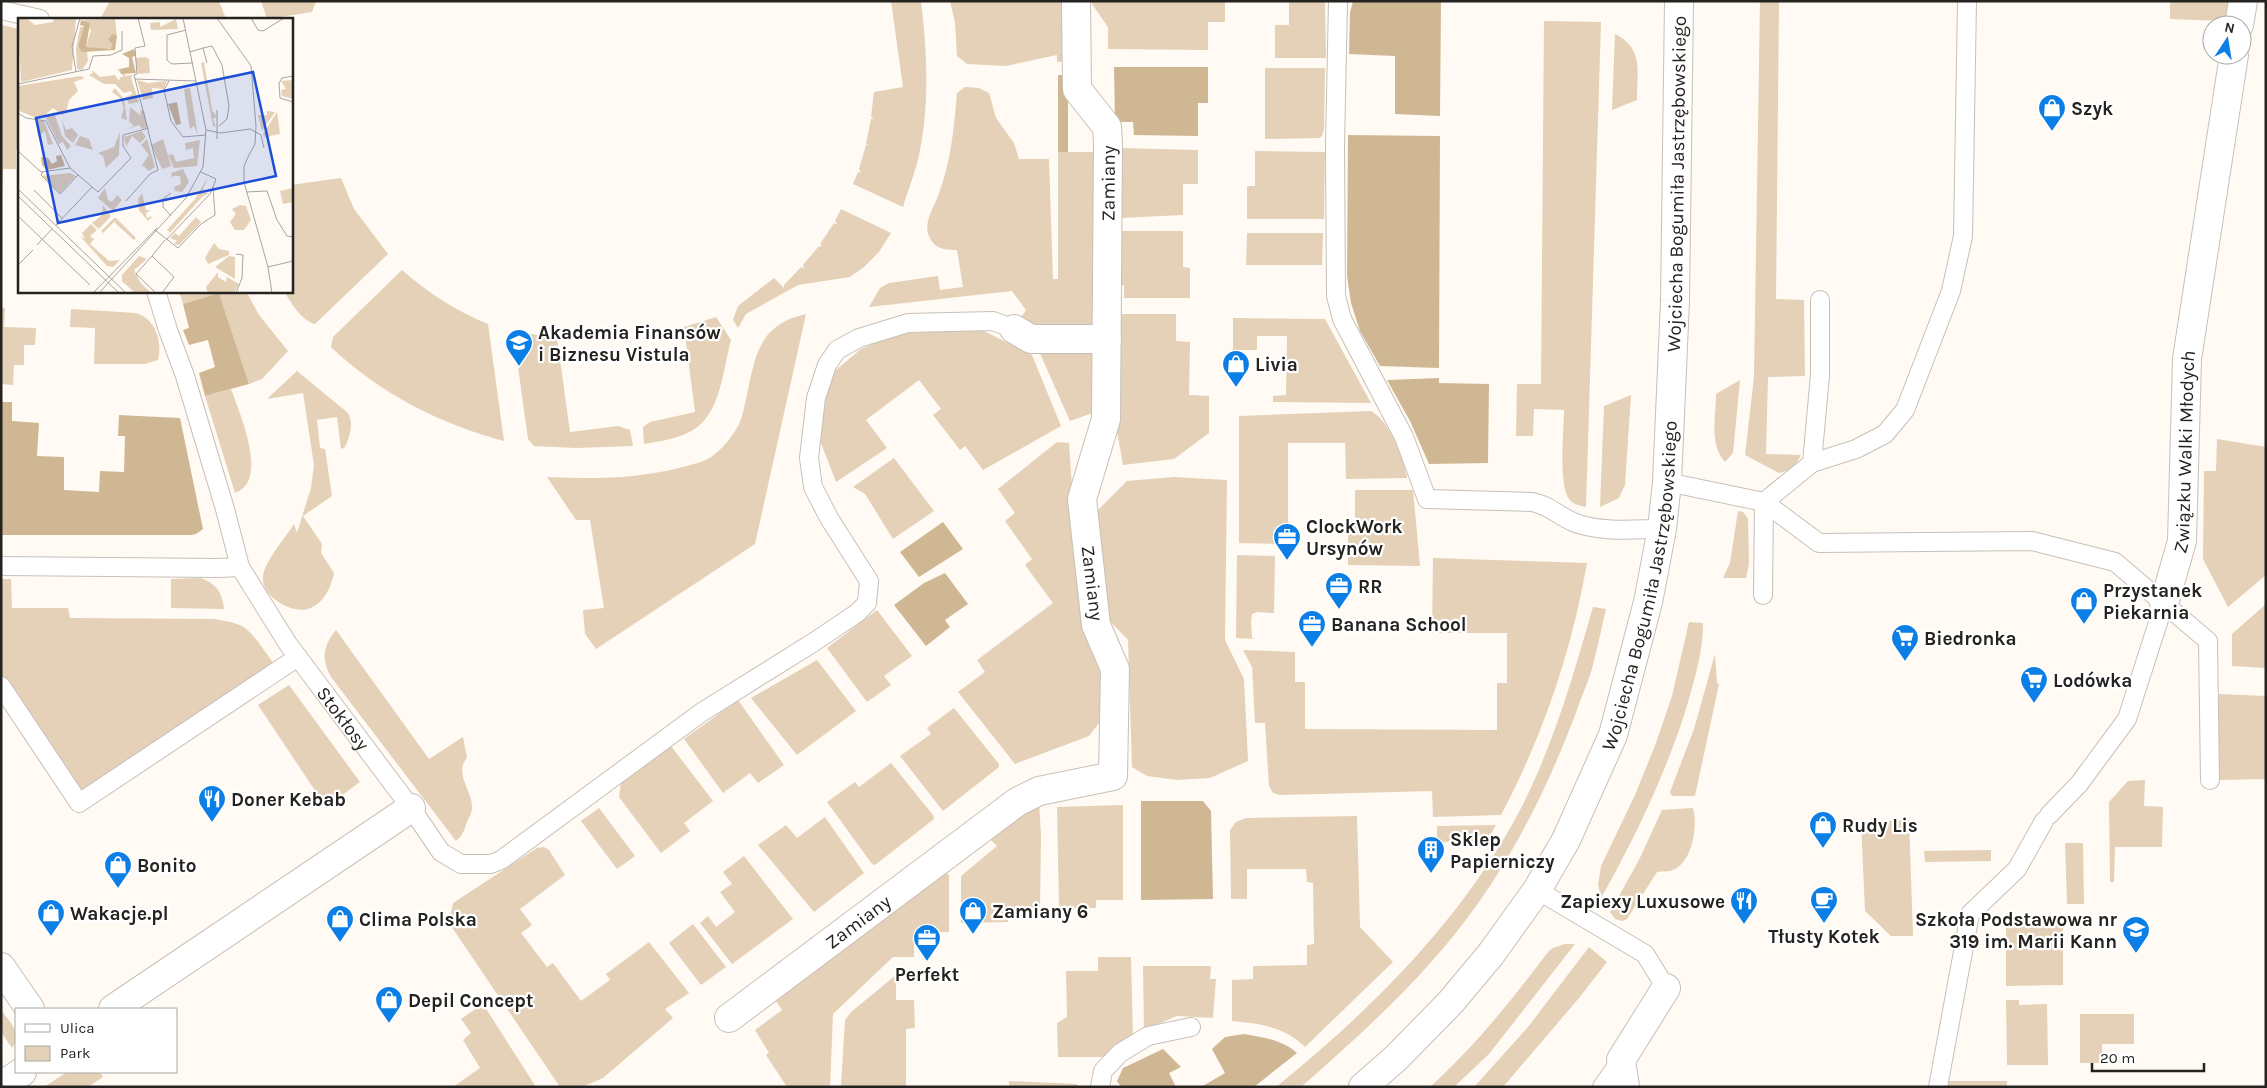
<svg xmlns="http://www.w3.org/2000/svg" width="2267" height="1088" font-family="Karla,sans-serif">
<style>
.green{fill:#e4d1b7}
.forest{fill:#d0b794}
.lines{fill:none;stroke-linecap:round;stroke-linejoin:round}
.lane-casing{stroke:#c7c0b8;stroke-width:20}
.street-casing{stroke:#c7c0b8;stroke-width:30}
.secondary-casing{stroke:#c7c0b8;stroke-width:30}
.lane{stroke:#fff;stroke-width:18}
.street{stroke:#fff;stroke-width:28}
.secondary{stroke:#fff;stroke-width:28}
.labels{text-anchor:middle;stroke-width:4.5;stroke-linejoin:round;paint-order:stroke}
.poi-label{font-size:19px;font-weight:bold;fill:#252320;stroke:#fff;text-anchor:start}
.street-label{font-size:19px;fill:#252320;stroke:#fff}
.inset-road{fill:none;stroke:#a8a49f;stroke-width:1}
.view{fill:#1d4ed8;fill-opacity:0.15;stroke:#1d4ed8;stroke-width:2.5}
.inset-edge{fill:none;stroke:#252320;stroke-width:2.5}
</style>
<rect width="100%" height="100%" fill="#fffaf3"/>
<g class="green">
<polygon points="110,1 219,1 226,19 100,19"/>
<polygon points="261,1 316,1 312,12 267,19"/>
<path d="M891,1H921C927,53 930,104 919,155C915,173 908,190 903,207L853,184L858,172L861,173L859,169L866,145H869L866,144L871,119H874L871,117L874,92L903,87Z"/>
<polygon points="950,1 1067,1 1067,61 1057,62 1057,55 1006,66 967,64 957,56 955,22"/>
<polygon points="1090,1 1225,1 1225,22 1208,22 1208,50 1108,49 1108,27"/>
<polygon points="1289,1 1325,1 1326,58 1275,58 1275,25 1289,25"/>
<polygon points="1760,1 1779,1 1776,299 1804,300 1805,376 1768,377 1766,454 1801,455 1793,469 1779,473 1745,455 1754,377"/>
<polygon points="2170,1 2228,1 2226,19 2223,21 2170,19"/>
<path d="M1544,21L1601,22L1586,507C1580,506 1572,504 1569,499C1558,483 1564,431 1564,410L1534,409L1533,436H1516L1517,384H1541Z"/>
<polygon points="2,25 19,29 19,149 16,149 16,169 3,169 2,198"/>
<path d="M1615,34C1644,48 1637,72 1637,100L1612,110Z"/>
<polygon points="1265,68 1325,68 1324,129 1322,136 1319,138 1265,139"/>
<path d="M965,87L979,88L989,93L996,118L1014,143L1019,159H1049L1053,279H1058V152H1099L1095,329L1034,333L1022,316L1026,310L1012,291L869,307L880,288L889,283L938,276L940,290L963,287L957,250C945,250 934,249 929,236C923,223 934,207 938,196C951,162 954,128 957,93Z"/>
<polygon points="1119,148 1198,150 1198,184 1183,184 1183,215 1119,218"/>
<polygon points="1255,151 1325,152 1324,219 1247,219 1247,186 1255,186"/>
<path d="M341,178L354,209L388,254L315,324C302,321 291,303 284,291H291V185Z"/>
<polygon points="841,209 891,233 879,252 864,267 850,277 798,285 746,314 738,328 733,320 738,306 774,278 784,288 784,285 801,267 804,269 803,265 819,246 820,247 822,245 820,244 834,223 836,224 837,223 835,221"/>
<polygon points="1115,231 1183,231 1183,267 1190,268 1190,298 1124,298 1124,285 1116,285"/>
<polygon points="1247,233 1323,233 1322,265 1246,265"/>
<path d="M402,270C428,293 456,311 488,324L504,441C440,424 379,393 331,347L333,337Z"/>
<polygon points="179,291 246,291 259,315 288,351 262,379 249,384 219,293 183,304"/>
<polygon points="1,308 5,308 4,327 36,328 35,345 24,345 24,365 14,365 13,385 1,384"/>
<path d="M71,309L136,313C155,318 163,342 158,360L145,364H94L95,328L70,327Z"/>
<path d="M806,314L755,544L596,649L585,634L583,610L604,608L590,520H576L547,477C592,479 635,479 679,468C690,465 706,462 715,454C725,446 735,433 740,422C743,415 744,407 746,399C755,358 757,325 806,314Z"/>
<polygon points="1117,314 1176,314 1176,341 1190,342 1189,395 1209,396 1209,433 1174,459 1123,465 1116,426"/>
<path d="M716,317L731,340C723,369 721,413 693,430C679,439 660,441 644,444L643,427L650,422L695,412L684,327Z"/>
<polygon points="1233,318 1325,319 1371,403 1273,402 1273,396 1286,395 1287,336 1257,336 1257,350 1233,350"/>
<polygon points="982,330 1032,355 1061,426 983,470 965,446 960,450 933,415 941,409 919,380 866,420 887,448 836,482 819,438 824,399 836,370 861,349 899,333"/>
<polygon points="513,331 557,338 570,432 618,426 630,430 633,446 576,448 534,446 528,439"/>
<polygon points="1038,349 1094,351 1101,410 1070,421"/>
<path d="M297,371L348,413C354,424 350,436 345,447L341,449L337,417L317,420L320,448L325,449L332,496L303,516L322,544L321,553L334,573C331,587 324,604 308,609C291,614 261,596 263,577C264,562 286,537 294,524L297,533L311,488L314,465L303,393L267,399Z"/>
<path d="M1740,380L1733,453L1725,462C1709,444 1716,416 1716,394Z"/>
<path d="M231,389C239,412 270,481 235,493L205,396Z"/>
<polygon points="1631,395 1625,485 1619,498 1600,507 1604,406"/>
<path d="M1371,411C1389,420 1404,459 1407,478L1346,479L1345,443H1288V544L1239,543V416Z"/>
<polygon points="2217,439 2266,447 2266,575 2228,607 2203,559 2204,471 2216,471"/>
<polygon points="1057,442 1069,443 1082,629 1101,670 1103,718 1089,736 1015,764 958,692 985,672 977,660 1053,603 1025,565 1032,559 1005,521 1015,513 998,489"/>
<polygon points="894,458 934,511 893,539 865,494 853,487"/>
<polygon points="1174,477 1227,480 1225,640 1244,679 1248,761 1210,778 1177,780 1147,776 1132,767 1128,640 1107,618 1097,511 1127,481"/>
<polygon points="1355,490 1413,490 1420,566 1348,565 1348,527 1355,527"/>
<polygon points="1738,511 1743,512 1748,518 1749,564 1746,578 1723,578 1730,563"/>
<polygon points="1237,555 1275,556 1274,613 1257,612 1252,614 1251,621 1252,638 1255,639 1236,638"/>
<path d="M1433,558L1587,563C1572,650 1543,736 1501,815L1433,817L1432,791L1281,795L1273,793L1269,786L1265,723H1255L1252,667L1243,650L1295,652V682H1305V729L1497,730V683H1507V633H1432Z"/>
<path d="M201,578C217,584 222,593 224,609L171,608V579Z"/>
<path d="M1,579H11L12,608H68L70,618L215,619C223,621 234,622 242,626C255,634 265,653 275,665L80,795L1,675Z"/>
<polygon points="2266,604 2266,668 2232,666 2232,634"/>
<path d="M1593,607L1606,609C1601,630 1597,651 1591,672C1586,687 1579,703 1574,718C1549,783 1519,845 1479,902C1430,972 1365,1031 1301,1087H1276C1371,1010 1461,921 1519,812C1553,747 1573,676 1593,607Z"/>
<polygon points="877,610 912,656 884,676 891,685 867,702 827,648"/>
<path d="M1689,622L1703,623C1703,653 1694,681 1686,709C1665,775 1635,838 1601,898L1598,885L1601,866L1635,795L1656,743L1672,696Z"/>
<path d="M336,630L429,759L463,737L467,758C453,774 474,792 472,810C471,815 467,820 466,825C463,833 462,836 456,841L331,677C321,659 323,646 336,630Z"/>
<polygon points="1715,654 1717,683 1719,684 1695,796 1672,796 1670,792 1694,729"/>
<polygon points="817,660 856,711 797,755 751,698"/>
<polygon points="289,685 360,782 326,807 258,705"/>
<polygon points="2219,694 2266,696 2266,779 2218,780"/>
<polygon points="738,700 784,765 758,783 750,773 723,793 684,739"/>
<polygon points="954,708 999,764 999,767 943,811 900,756 931,734 927,728"/>
<polygon points="671,746 713,801 684,823 690,831 661,853 619,797 621,782"/>
<polygon points="891,763 933,815 934,819 875,865 872,864 827,802 855,782 859,787"/>
<polygon points="2145,780 2144,806 2163,807 2162,847 2115,847 2114,882 2110,882 2109,802 2128,781"/>
<polygon points="1039,802 1041,835 1040,908 1008,909 1008,922 961,923 961,876 997,846 989,838"/>
<polygon points="1123,805 1123,900 1096,900 1096,908 1059,908 1057,807"/>
<polygon points="599,808 635,856 617,869 581,821"/>
<path d="M1693,808C1698,825 1693,862 1673,870C1669,872 1662,871 1657,872L1627,919L1623,921L1615,919L1610,912L1639,860L1662,810Z"/>
<path d="M1357,816L1360,927L1393,962L1305,1047C1285,1027 1259,1023 1232,1021V980L1253,979V966L1307,965V945L1314,944L1313,883L1307,882L1306,869H1247V899H1231L1230,830L1236,822L1246,818Z"/>
<polygon points="825,817 864,873 814,912 758,845 786,825 797,838"/>
<polygon points="1909,820 1913,936 1891,936 1865,911 1861,822"/>
<polygon points="1496,825 1487,841 1437,842 1437,826"/>
<polygon points="2065,843 2083,843 2084,904 2067,904"/>
<polygon points="544,847 549,850 565,875 520,909 532,925 521,933 547,967 553,963 581,1001 610,980 606,974 649,942 689,993 665,1009 673,1018 603,1078 582,1087 560,1087 449,923 453,903 537,848"/>
<polygon points="1991,850 1991,861 1925,862 1924,851"/>
<polygon points="744,856 793,919 732,964 700,923 708,916 716,927 735,912 720,892 732,884 723,872"/>
<polygon points="946,873 949,875 949,932 914,932 914,957 893,957 833,1014 830,1087 787,1087 766,1055 769,1053 755,1030 782,1010 776,1001"/>
<polygon points="2063,920 2063,985 2006,986 2006,921"/>
<polygon points="693,924 726,967 701,985 669,943"/>
<path d="M1565,944H1575L1489,1054L1454,1087H1430C1475,1046 1512,1000 1548,952L1553,948Z"/>
<polygon points="1589,947 1607,962 1579,998 1503,1087 1474,1087 1528,1027"/>
<polygon points="1098,957 1131,957 1133,1039 1105,1057 1058,1057 1057,1023 1067,1017 1066,971 1098,971"/>
<polygon points="1143,966 1211,966 1210,979 1216,979 1213,1018 1177,1016 1144,1030"/>
<polygon points="896,975 896,1000 914,1000 915,1028 906,1029 906,1087 841,1087 845,1020 851,1012"/>
<polygon points="2006,1000 2019,1000 2019,1005 2047,1004 2048,1065 2007,1065"/>
<polygon points="483,1004 536,1087 453,1087 480,1068 463,1040 471,1033 461,1019"/>
<path d="M1,1010C10,1022 23,1034 12,1048L1,1032Z"/>
<polygon points="2080,1014 2134,1014 2134,1044 2102,1044 2102,1063 2080,1063"/>
<polygon points="67,1072 100,1072 103,1077 88,1087 44,1087"/>
<polygon points="1009,1081 1077,1084 1078,1087 1009,1087"/>
<rect x="1948" y="1081" width="59" height="6"/>
</g>
<g class="forest">
<polygon points="1353,1 1441,1 1440,116 1395,114 1395,56 1349,54 1350,13"/>
<polygon points="1114,67 1208,67 1208,103 1198,103 1198,136 1134,135 1133,122 1115,122"/>
<rect x="1058" y="75" width="10" height="77"/>
<polygon points="1348,135 1440,136 1439,368 1380,366 1360,331 1351,303 1347,276"/>
<polygon points="219,293 249,384 205,396 199,373 215,367 208,340 189,345 183,330 189,328 183,304"/>
<polygon points="1439,378 1439,383 1489,384 1488,463 1429,464 1410,421 1387,380"/>
<polygon points="1,402 12,402 12,421 39,423 37,456 64,457 64,490 99,492 100,471 124,472 125,436 118,436 119,415 180,418 203,529 196,534 191,535 1,535"/>
<polygon points="943,522 963,549 919,577 900,552"/>
<polygon points="945,573 968,604 945,620 950,627 926,646 894,605 924,583"/>
<polygon points="1141,801 1203,801 1211,811 1213,899 1141,900"/>
<path d="M1244,1034C1262,1037 1283,1040 1297,1053L1254,1087H1201L1225,1073L1212,1049L1225,1037Z"/>
<polygon points="1163,1049 1181,1067 1169,1073 1176,1087 1121,1087 1117,1081 1123,1068"/>
</g>
<g class="lines">
<defs>
<g id="lane">
<path d="M1338,1L1335,145L1336,296L1342,319L1404,437L1427,499L1532,502C1551,506 1557,515 1573,522C1600,533 1634,529 1662,529"/>
<polyline points="1,10 40,19"/>
<path id="s1" d="M156,291L168,330L185,376L225,509L240,567L288,644L411,808L441,852L461,864H491L501,860L702,712L814,642L857,613L867,603L869,581L829,518L813,487L809,458L816,398L827,365L837,350L859,338L908,323L993,321L1014,329"/>
<polyline points="1812,463 1856,449 1885,434 1905,410 1951,291 1963,236 1967,1"/>
<polyline points="1667,482 1764,502 1819,543 2032,541 2115,562 2208,641 2210,780"/>
<polyline points="1,566 218,568 240,567"/>
<polyline points="1763,595 1764,502 1812,463 1820,375 1820,300"/>
<polyline points="1,686 79,803 298,657"/>
<polyline points="2049,815 2079,784 2127,719 2164,604"/>
<polyline points="1537,890 1645,954 1666,988"/>
<polyline points="1100,1087 1103,1071 1120,1053 1148,1036 1191,1027"/>
<polyline points="1602,1087 1621,1060"/>
<polyline points="1938,1087 1970,914 2017,869 2044,821"/>
</g>
<g id="street">
<polyline points="2239,25 2243,1"/>
<polyline points="1014,329 1031,339 1107,339"/>
<path id="s2" d="M2164,604L2182,541L2187,359L2234,55"/>
<polyline points="1,967 30,1009"/>
<polyline points="113,1009 411,808"/>
<path id="s3" d="M729,1018L1017,802L1039,791L1113,776L1115,669L1096,625L1082,499L1106,419L1108,143L1107,127L1077,89L1076,1"/>
<polyline points="1,1086 22,1072"/>
<polyline points="1625,1087 1621,1060 1666,988"/>
</g>
<g id="secondary">
<path id="s4" d="M1363,1087L1396,1058L1450,1003L1491,954L1537,890L1566,840L1613,735L1648,602L1662,529L1667,482L1675,301L1679,1"/>
</g>
</defs>
<use href="#lane" class="lane-casing"/>
<use href="#street" class="street-casing"/>
<use href="#secondary" class="secondary-casing"/>
<use href="#lane" class="lane"/>
<use href="#street" class="street"/>
<use href="#secondary" class="secondary"/>
</g>
<defs>
<symbol id="shop-pin" viewBox="-11 -11 22 30"><path d="M0 17L-7.5 6A9.5 9.5 0 1 1 7.5 6Z" fill="#0c7fe6" stroke="#fff"/><path d="M-5-2.5h2.3a2.7 3.5 0 0 1 5.4 0H5L5.5 6h-11ZM-1.5-2.5h3a1.5 2.3 0 0 0-3 0Z" fill="#fff"/></symbol>
<symbol id="university-pin" viewBox="-11 -11 22 30"><path d="M0 17L-7.5 6A9.5 9.5 0 1 1 7.5 6Z" fill="#0c7fe6" stroke="#fff"/><path d="M0-5L7-2L0 1L-7-2ZM-4 1L0 2.5L4 1V4Q0 6-4 4Z" fill="#fff"/></symbol>
<symbol id="office-pin" viewBox="-11 -11 22 30"><path d="M0 17L-7.5 6A9.5 9.5 0 1 1 7.5 6Z" fill="#0c7fe6" stroke="#fff"/><path d="M-6-3h4V-5.5h4V-3h4V5H-6ZM-1-4.5V-3h2v-1.5ZM-6 0V1H6V0Z" fill="#fff"/></symbol>
<symbol id="supermarket-pin" viewBox="-11 -11 22 30"><path d="M0 17L-7.5 6A9.5 9.5 0 1 1 7.5 6Z" fill="#0c7fe6" stroke="#fff"/><path d="M-6-5.5h2.5l.6 2H6L4.5 2H-2.5L-4.4-4H-6ZM-1.5 3.2a1.3 1.3 0 1 0 .1 0ZM3 3.2a1.3 1.3 0 1 0 .1 0Z" fill="#fff"/></symbol>
<symbol id="restaurant-pin" viewBox="-11 -11 22 30"><path d="M0 17L-7.5 6A9.5 9.5 0 1 1 7.5 6Z" fill="#0c7fe6" stroke="#fff"/><path d="M-5-6h1v4h1v-4h1v4h1v-4h1v5L-1.5 .5V6h-2V.5L-5-1ZM5-6V6H3V1.5H1.5Q1.5-4 5-6Z" fill="#fff"/></symbol>
<symbol id="building-pin" viewBox="-11 -11 22 30"><path d="M0 17L-7.5 6A9.5 9.5 0 1 1 7.5 6Z" fill="#0c7fe6" stroke="#fff"/><path d="M-4-6H4V6H1V3H-1V6H-4ZM-2.5-4.3h1.7v1.8h-1.7ZM.8-4.3h1.7v1.8H.8ZM-2.5-1h1.7V.8h-1.7ZM.8-1h1.7V.8H.8Z" fill="#fff"/></symbol>
<symbol id="cafe-pin" viewBox="-11 -11 22 30"><path d="M0 17L-7.5 6A9.5 9.5 0 1 1 7.5 6Z" fill="#0c7fe6" stroke="#fff"/><path d="M-5.5-4.5H6V0H3Q3 3.5 0 3.5H-2.5Q-5.5 3.5-5.5 0ZM3-3.2v2h1.7v-2ZM-6 4.5H4V6H-6Z" fill="#fff"/></symbol>
<symbol id="school-pin" viewBox="-11 -11 22 30"><path d="M0 17L-7.5 6A9.5 9.5 0 1 1 7.5 6Z" fill="#0c7fe6" stroke="#fff"/><path d="M0-5L7-2L0 1L-7-2ZM-4 1L0 2.5L4 1V4Q0 6-4 4Z" fill="#fff"/></symbol>
</defs>
<g fill-rule="evenodd">
<use href="#shop-pin" x="2036" y="92" width="32" height="43"/>
<use href="#university-pin" x="503" y="327" width="32" height="43"/>
<use href="#shop-pin" x="1220" y="348" width="32" height="43"/>
<use href="#office-pin" x="1271" y="521" width="32" height="43"/>
<use href="#office-pin" x="1323" y="570" width="32" height="43"/>
<use href="#shop-pin" x="2068" y="585" width="32" height="43"/>
<use href="#office-pin" x="1296" y="608" width="32" height="43"/>
<use href="#supermarket-pin" x="1889" y="622" width="32" height="43"/>
<use href="#supermarket-pin" x="2018" y="664" width="32" height="43"/>
<use href="#restaurant-pin" x="196" y="783" width="32" height="43"/>
<use href="#shop-pin" x="1807" y="809" width="32" height="43"/>
<use href="#building-pin" x="1415" y="834" width="32" height="43"/>
<use href="#shop-pin" x="102" y="849" width="32" height="43"/>
<use href="#cafe-pin" x="1808" y="884" width="32" height="43"/>
<use href="#restaurant-pin" x="1728" y="885" width="32" height="43"/>
<use href="#shop-pin" x="957" y="895" width="32" height="43"/>
<use href="#shop-pin" x="35" y="897" width="32" height="43"/>
<use href="#shop-pin" x="324" y="903" width="32" height="43"/>
<use href="#school-pin" x="2120" y="914" width="32" height="43"/>
<use href="#office-pin" x="911" y="922" width="32" height="43"/>
<use href="#shop-pin" x="373" y="984" width="32" height="43"/>
</g>
<g class="labels">
<g class="poi-label">
<text x="2071" y="115">Szyk</text>
<text x="538" y="339">Akademia Finansów<tspan x="538" dy="22">i Biznesu Vistula</tspan></text>
<text x="1255" y="371">Livia</text>
<text x="1306" y="533">ClockWork<tspan x="1306" dy="22">Ursynów</tspan></text>
<text x="1358" y="593">RR</text>
<text x="2103" y="597">Przystanek<tspan x="2103" dy="22">Piekarnia</tspan></text>
<text x="1331" y="631">Banana School</text>
<text x="1924" y="645">Biedronka</text>
<text x="2053" y="687">Lodówka</text>
<text x="231" y="806">Doner Kebab</text>
<text x="1842" y="832">Rudy Lis</text>
<text x="1450" y="846">Sklep<tspan x="1450" dy="22">Papierniczy</tspan></text>
<text x="137" y="872">Bonito</text>
<text x="1725" y="908" text-anchor="end">Zapiexy Luxusowe</text>
<text x="992" y="918">Zamiany 6</text>
<text x="70" y="920">Wakacje.pl</text>
<text x="359" y="926">Clima Polska</text>
<text x="2117" y="926" text-anchor="end">Szkoła Podstawowa nr<tspan x="2117" dy="22">319 im. Marii Kann</tspan></text>
<text x="1824" y="943" text-anchor="middle">Tłusty Kotek</text>
<text x="927" y="981" text-anchor="middle">Perfekt</text>
<text x="408" y="1007">Depil Concept</text>
</g>
<g class="street-label">
<text dy="7" stroke="none"><textPath href="#s3" startOffset="1061">Zamiany</textPath></text>
<text dy="7" stroke="none"><textPath href="#s4" startOffset="994">Wojciecha Bogumiła Jastrzębowskiego</textPath></text>
<text dy="7" stroke="none"><textPath href="#s2" startOffset="155">Związku Walki Młodych</textPath></text>
<text transform="translate(1093 583) rotate(83)" y="7">Zamiany</text>
<text dy="7" stroke="none"><textPath href="#s4" startOffset="589">Wojciecha Bogumiła Jastrzębowskiego</textPath></text>
<text dy="7" stroke="none"><textPath href="#s1" startOffset="472">Stokłosy</textPath></text>
<text dy="7" stroke="none"><textPath href="#s3" startOffset="161">Zamiany</textPath></text>
</g>
</g>
<g transform="translate(18 18)">
<rect width="275" height="275" fill="#fffaf3"/>
<path d="M0,0H8L17,7L35,4L36,0H58L54,52L3,64ZM97,1L99,18L95,29L88,32L68,29L73,12L66,2ZM158,1L160,11L133,12L132,5L142,4V9ZM62,9H66L60,28L69,33L70,43L64,52L59,51L58,31ZM127,39L131,41L132,55L120,56L117,40ZM186,44L194,92L199,99L195,101L198,109L195,108L183,45ZM99,51H102L108,58L115,57L113,60L121,84L111,86L108,79L114,76L113,73L106,75L97,66H86L71,57L75,55L74,52L82,59L97,57L101,63L102,59H106ZM62,58L67,60L56,64L60,73L51,82L48,95L44,97L35,90L27,97L16,99L1,93L0,68ZM119,62L130,65L149,63L146,71L134,70L135,80L125,82ZM275,62V81L264,78L263,72L268,71L263,63ZM97,70L106,81L109,102L103,100L106,90L102,80L94,74ZM172,70L180,117L176,108L172,111L171,106L166,71ZM112,89L123,98L122,93L126,92L130,109L124,111L121,107L107,112L116,108L111,103ZM249,93L257,94L244,113L240,97H249ZM36,94L44,118L53,128L49,132L45,124L41,126L28,100ZM259,94L262,116L246,119L245,116ZM44,101L48,112L54,110L60,117L55,125L47,118ZM18,103H26L35,126L30,127L27,113L20,119ZM124,113L128,119L122,125L114,118L108,129L106,119ZM102,114L101,137L88,150L85,138L80,135L96,129ZM62,118L71,121L75,132L57,127ZM129,121L137,149L131,153L124,147L131,137L123,127ZM145,121L153,148L144,151L133,127ZM182,122L179,148L156,150L150,137L155,136L158,144L176,140L175,130L168,132L167,125ZM165,151L171,164L164,174L157,173L156,169L163,166L162,158H155L154,161L153,155ZM52,155L58,158L42,175L24,158ZM190,159L184,174L191,175L184,179L149,218L152,214L149,212L177,181ZM87,170L90,182L94,184L99,177L104,182L95,193L80,180ZM275,170V184L265,186L262,173ZM124,175L128,192H133L128,195L129,200L135,198L130,203L121,192L120,181ZM85,187L93,198L81,211L74,205L84,197ZM222,187L228,188L233,202L226,212H217L212,204L218,196L214,191ZM178,199L183,204L161,227L156,226L159,223L152,220L157,215L161,218ZM96,200H98L118,220L116,222L96,204L85,215L83,213ZM73,206L79,212L72,218L76,221L72,226L91,243L102,242L95,249L89,248L62,218L67,221L64,215ZM196,225L201,231L211,233V237L190,246L187,240ZM121,238L129,241L116,252L122,264L133,275H117L104,263V257ZM211,238L217,239V261L197,249ZM200,254V259L208,264L209,259L221,266L216,275H190L188,269Z" fill="#e4d1b7"/>
<path d="M63,2L72,5L68,29L92,31L95,27L90,21L95,16L99,18L97,32L64,34L60,28L66,8L62,7ZM116,31L118,38L114,39L118,55L103,56L102,51L111,49V40L104,36ZM159,84L163,106L158,107L150,86ZM43,137L47,148L29,152L24,147L23,139L30,140L34,146L39,143L38,138Z" fill="#d0b794"/>
<path class="inset-road" d="M199,0L233,48L238,108L237,126L231,137M233,0L240,12L245,13L266,0M168,12L149,17V42L154,46L175,45M185,30L194,28L204,47L211,88L209,101L201,108M172,34L185,30L189,45M0,52V66L71,51L75,38L93,37L104,32V13M58,54L54,29L62,0M275,58L264,60L261,65L262,80L275,84M117,61L178,63M151,63L146,72L153,103L165,119L188,117M199,92V121M0,95L8,100L28,103L52,150L80,174L113,140L105,128V117L131,110M188,112L203,115L232,111L243,117L246,130M0,133L23,154L52,150M231,137L226,148V164L250,249L254,275M25,154L23,157L42,176L60,157M0,171L108,275M16,172L44,200M228,174L249,173L259,202L269,218L275,219M0,178L101,275M108,183L132,156L140,152L116,57L119,56L117,30L127,28L120,0M0,198L72,267M153,198L145,189V181L153,175M38,207L74,169M137,212L160,230L183,206L197,197L195,169L198,161L183,154M148,222L192,176L195,169M19,227L34,211M134,238L147,222M0,247L15,232M250,249L275,243M75,275L139,210M81,275L168,180L185,149L188,112L165,0M138,275L118,256L134,238L156,259L144,275M218,275L224,260L225,237L218,236"/>
<path class="view" d="M235,54L258,158L40,205L18,100Z"/>
<rect width="275" height="275" class="inset-edge"/>
</g>
<rect width="2267" height="1088" fill="none" stroke="#252320" stroke-width="5"/>
<rect x="15" y="1008" width="162" height="65" fill="#ffffff" stroke="#a8a7a6"/>
<rect x="25" y="1024" width="25" height="8" fill="#ffffff" stroke="#a8a7a6"/>
<text x="60" y="1033" font-size="15" fill="#252320">Ulica</text>
<rect x="25" y="1046" width="25" height="15" fill="#e4d1b7" stroke="#a8a7a6"/>
<text x="60" y="1058" font-size="15" fill="#252320">Park</text>
<g transform="translate(2227 40) rotate(12)"><circle r="24" fill="#ffffff" stroke="#a8a7a6"/>
<path d="M0-4L9 19L0 12L-9 19Z" fill="#0c7fe6"/>
<text y="-8" font-size="14" font-weight="bold" text-anchor="middle" fill="#252320">N</text>
</g>
<path d="M2092 1063v8h112v-8" fill="none" stroke="#252320" stroke-width="2.5"/>
<text x="2100" y="1063" font-size="15" fill="#252320" stroke="#ffffff" stroke-width="4" paint-order="stroke">20 m</text>
</svg>
